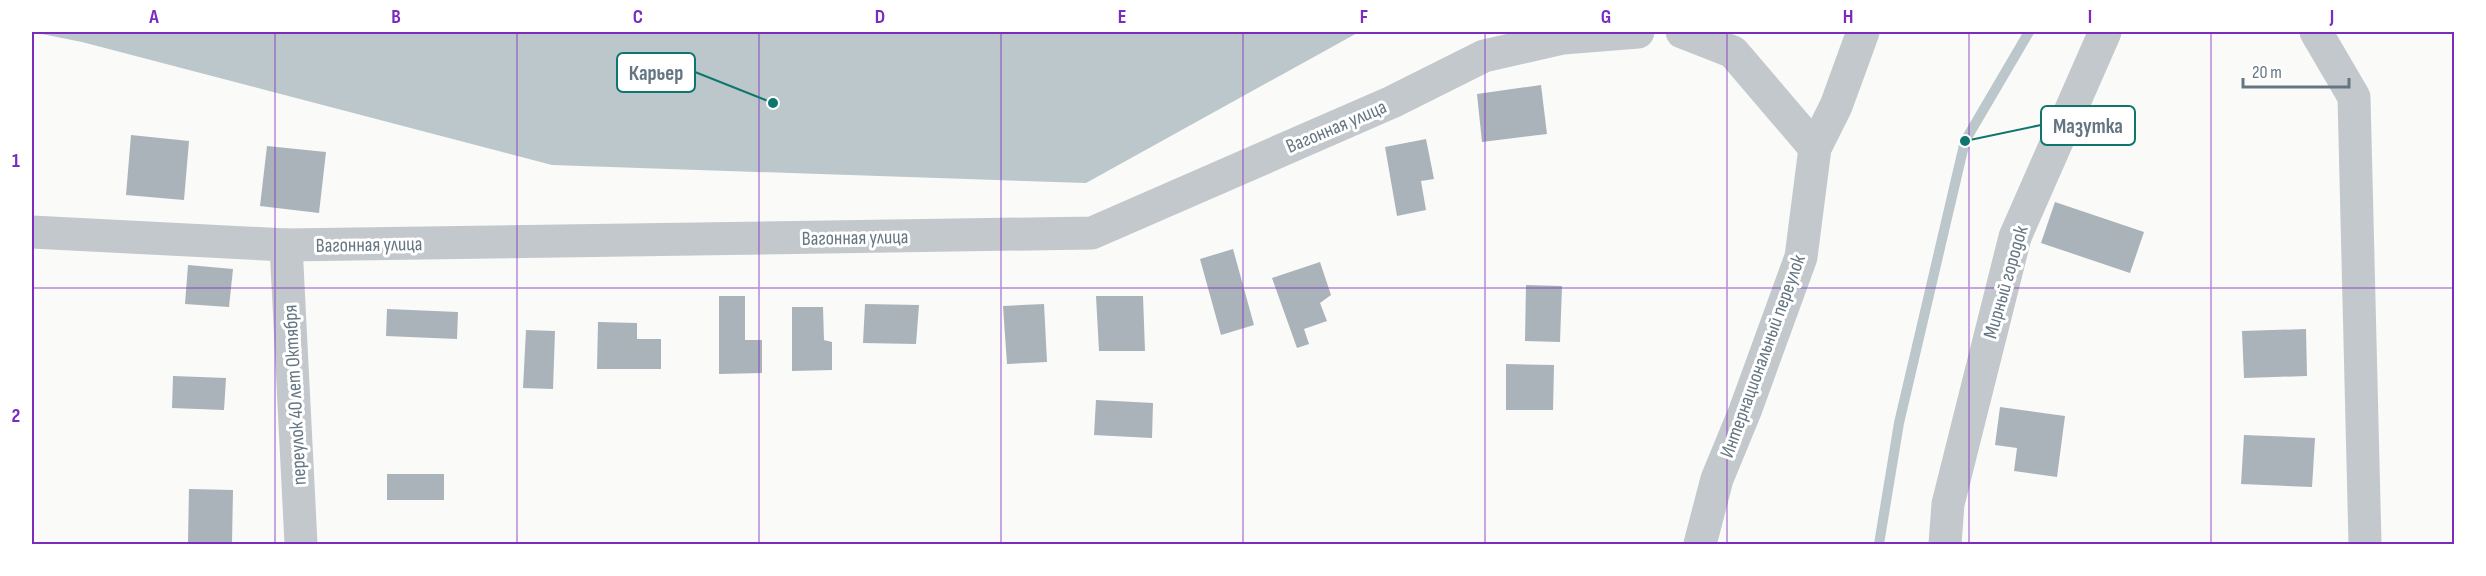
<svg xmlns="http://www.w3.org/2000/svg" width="2486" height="576" font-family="'Sofia Sans Condensed',sans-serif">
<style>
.water{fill:#bbc7cb}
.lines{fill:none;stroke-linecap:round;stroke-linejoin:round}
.stream{stroke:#bbc7cb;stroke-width:10}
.building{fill:#aab3b9}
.minor{stroke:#c3c8cc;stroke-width:33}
.grid{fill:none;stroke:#7b2cbf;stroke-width:1.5;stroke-opacity:0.55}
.labels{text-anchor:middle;stroke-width:6;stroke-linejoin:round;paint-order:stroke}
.street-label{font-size:20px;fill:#657683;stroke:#fff}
.leader{fill:none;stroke:#0f766e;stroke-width:2}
.callout-dot{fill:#0f766e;stroke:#fff;stroke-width:2}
.callout{fill:#fff;stroke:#0f766e;stroke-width:2}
.callout-label{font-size:21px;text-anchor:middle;font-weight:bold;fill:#657683}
.neatline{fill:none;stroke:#7b2cbf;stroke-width:2}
.grid-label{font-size:20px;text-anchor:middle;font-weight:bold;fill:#7b2cbf}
</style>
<rect width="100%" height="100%" fill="#fafaf8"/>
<polygon class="water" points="32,32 1359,32 1086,183 552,165 82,42"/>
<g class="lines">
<polyline class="stream" points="1879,544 1899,423 1965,141 2029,32"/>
</g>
<g class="building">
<polygon points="1541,85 1547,134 1482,142 1477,94"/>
<polygon points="131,135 189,141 184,200 126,195"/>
<polygon points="1426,139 1434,179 1421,181 1426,210 1397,216 1385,147"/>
<polygon points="267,146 326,152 319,213 260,206"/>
<polygon points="2055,202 2144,232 2130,273 2041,243"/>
<polygon points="1233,249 1254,325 1221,335 1200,259"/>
<polygon points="1320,262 1331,295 1320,303 1327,321 1304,329 1309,344 1297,348 1272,278"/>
<polygon points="188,265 233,269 229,307 185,304"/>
<polygon points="1526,285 1562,286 1560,342 1525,341"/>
<polygon points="719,296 745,296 745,340 762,340 762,373 719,374"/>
<polygon points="1096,296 1143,296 1145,351 1099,351"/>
<polygon points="865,304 919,305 916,344 863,343"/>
<polygon points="1044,304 1047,362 1007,364 1003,306"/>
<polygon points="792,307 823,307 824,340 832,342 832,370 792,371"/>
<polygon points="387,309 458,312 457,339 386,336"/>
<polygon points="598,322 637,323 637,339 661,339 661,369 597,369"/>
<polygon points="2306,329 2307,376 2244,378 2242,331"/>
<polygon points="526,330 555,331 553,389 523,388"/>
<polygon points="1506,364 1554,365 1553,410 1506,410"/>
<polygon points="173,376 226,378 224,410 172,408"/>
<polygon points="1096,400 1153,403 1152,438 1094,435"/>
<polygon points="2000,407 2065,416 2057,477 2014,471 2017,448 1995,445"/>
<polygon points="2244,435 2315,438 2312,487 2241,484"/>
<rect x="387" y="474" width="57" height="26"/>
<polygon points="189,489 233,490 232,543 188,542"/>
</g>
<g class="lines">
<g class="minor">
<polyline points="1682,32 1733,52 1815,148"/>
<polyline points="2316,32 2354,97 2365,544"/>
<polyline points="32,232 286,245 1092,233 1392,102 1484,56 1563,38 1638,32"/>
<polyline points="286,245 301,544"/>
<polyline points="1700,544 1717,479 1745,411 1801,257 1815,148 1836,106 1863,32"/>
<polyline points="1945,544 1948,504 2015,237 2105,32"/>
</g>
</g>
<path class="grid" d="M275,32V544M517,32V544M759,32V544M1001,32V544M1243,32V544M1485,32V544M1727,32V544M1969,32V544M2211,32V544M32,288H2454"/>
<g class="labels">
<g class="street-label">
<text transform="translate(1336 126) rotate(-23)" y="7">Вагонная улица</text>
<text transform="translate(855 237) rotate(-1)" y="7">Вагонная улица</text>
<text transform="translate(369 244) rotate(-1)" y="7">Вагонная улица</text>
<text transform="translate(2005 282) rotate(-74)" y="7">Мирный городок</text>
<text transform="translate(1762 356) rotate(-70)" y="7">Интернациональный переулок</text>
<text transform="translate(294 395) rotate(-93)" y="7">переулок 40 лет Октября</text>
</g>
</g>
<path class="leader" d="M773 103L695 72M1965 141L2041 125"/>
<g class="callout-dot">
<circle cx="773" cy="103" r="6"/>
<circle cx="1965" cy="141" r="6"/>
</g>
<g class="callout">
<rect x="617" y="53" width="78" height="39" rx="6"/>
<rect x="2041" y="106" width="94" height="39" rx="6"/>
</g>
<g class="callout-label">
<text x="656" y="80">Карьер</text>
<text x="2088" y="133">Мазутка</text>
</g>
<rect width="2486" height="576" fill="none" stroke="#ffffff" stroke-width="66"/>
<path d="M2243 78v9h106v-9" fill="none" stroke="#657683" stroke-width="3"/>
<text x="2252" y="78" font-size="18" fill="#657683" stroke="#ffffff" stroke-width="4.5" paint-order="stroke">20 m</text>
<rect x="33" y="33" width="2420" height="510" class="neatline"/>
<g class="grid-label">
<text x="154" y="23">A</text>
<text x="396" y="23">B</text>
<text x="638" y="23">C</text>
<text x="880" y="23">D</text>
<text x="1122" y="23">E</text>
<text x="1364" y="23">F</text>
<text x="1606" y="23">G</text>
<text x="1848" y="23">H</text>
<text x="2090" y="23">I</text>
<text x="2332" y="23">J</text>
<text x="16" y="167">1</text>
<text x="16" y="422">2</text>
</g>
</svg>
